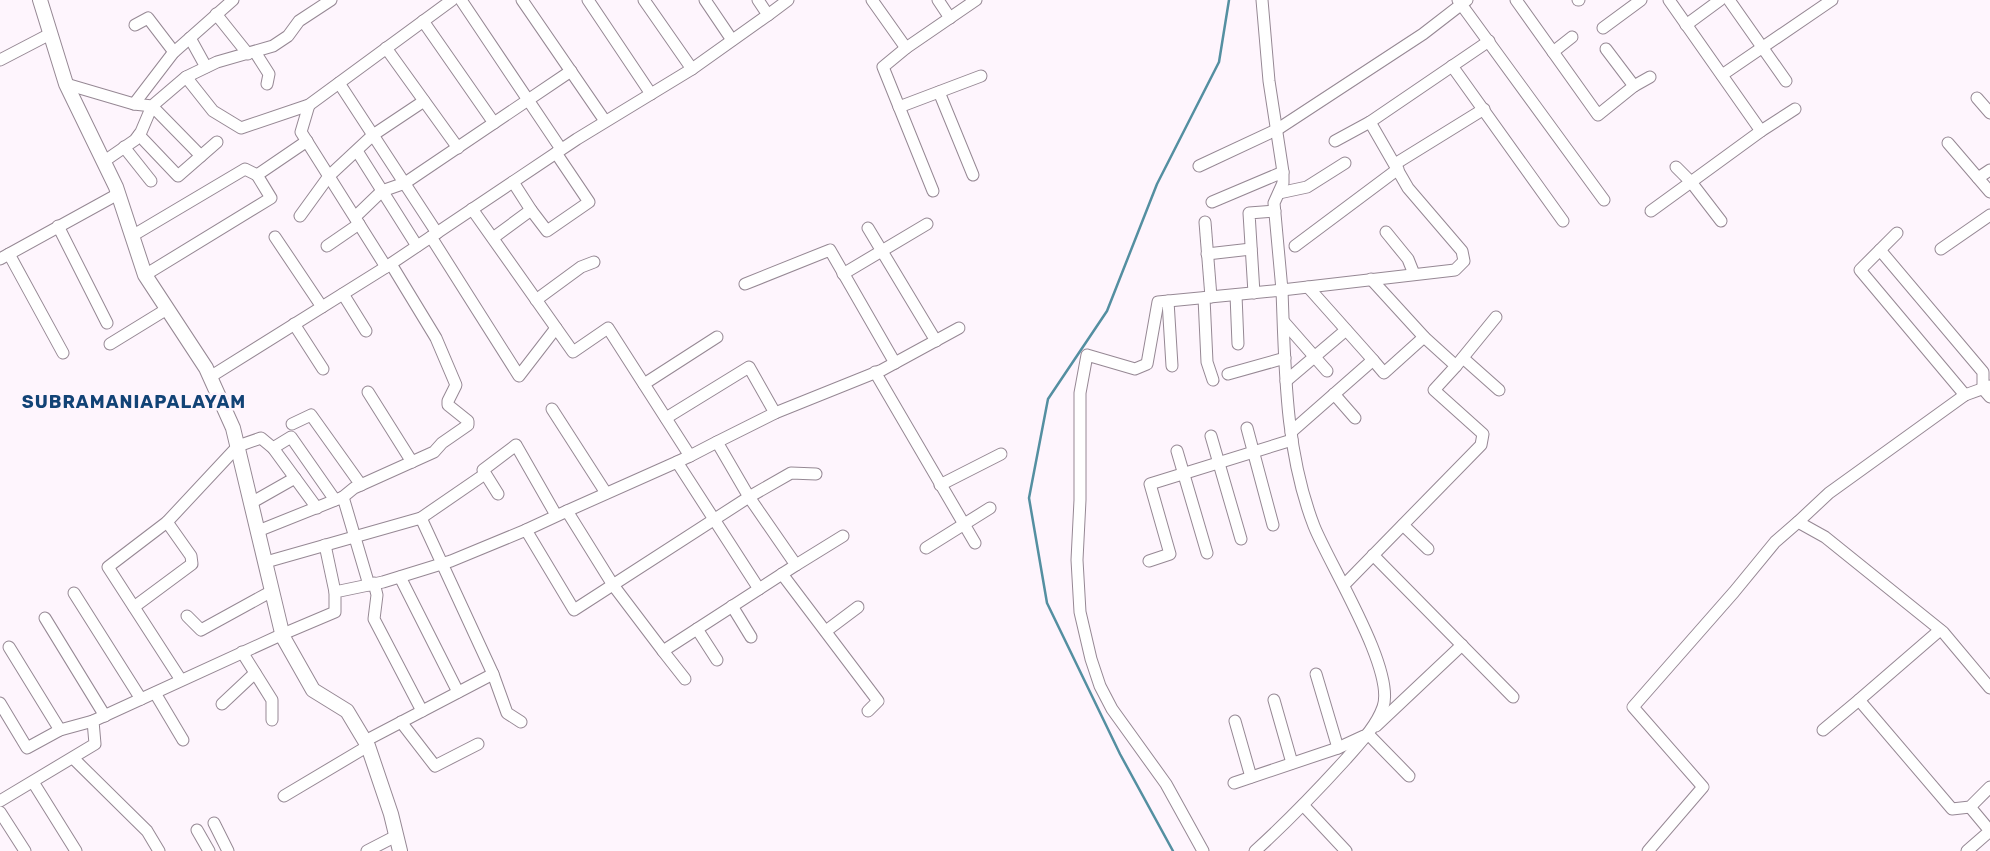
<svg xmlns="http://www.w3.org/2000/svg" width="1990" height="851" font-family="Rubik,sans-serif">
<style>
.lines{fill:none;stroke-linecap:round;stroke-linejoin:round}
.stream{stroke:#548fa1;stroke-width:2.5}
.minor-casing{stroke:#968894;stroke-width:13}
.major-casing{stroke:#968894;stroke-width:16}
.minor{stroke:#fff;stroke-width:11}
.major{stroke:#fff;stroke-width:14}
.labels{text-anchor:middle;stroke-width:5;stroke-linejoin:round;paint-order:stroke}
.district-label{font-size:18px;font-weight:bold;letter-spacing:1px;fill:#124376;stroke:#fef5fd}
</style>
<rect width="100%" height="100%" fill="#fef5fd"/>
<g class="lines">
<polyline class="stream" points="1173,851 1120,754 1047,603 1029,498 1048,399 1107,311 1157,184 1219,62 1229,0"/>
<defs>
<g id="minor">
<polyline points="461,0 561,149"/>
<polyline points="522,0 605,121"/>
<polyline points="588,0 651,94"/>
<polyline points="705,0 732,40"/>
<polyline points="872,0 906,48 976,0"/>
<polyline points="938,0 950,18"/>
<polyline points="1262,0 1269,81 1283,172 1283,183 1274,203 1282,290 1455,270 1464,261 1462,251 1408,188 1370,122 1489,41"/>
<polyline points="1458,0 1604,200"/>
<polyline points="1516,0 1598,115 1634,86 1650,77"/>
<polyline points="1578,0 1579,0"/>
<polyline points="1669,0 1761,131 1691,182 1721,221"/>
<polyline points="1729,0 1786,81"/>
<polyline points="216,14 248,54"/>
<polyline points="768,15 788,0"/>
<polyline points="423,21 494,123"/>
<polyline points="135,25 148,18 174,52"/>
<polyline points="1686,25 1720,0"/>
<polyline points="1603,28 1641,0"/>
<polyline points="190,38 206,67"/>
<polyline points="386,48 458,148"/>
<polyline points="906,48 883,67 933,191"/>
<polyline points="1606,49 1634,86"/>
<polyline points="255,52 269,74 267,84"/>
<polyline points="1553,52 1572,37"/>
<polyline points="0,60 50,34"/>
<polyline points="1452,66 1563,221"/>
<polyline points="692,69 768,15 758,0"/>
<polyline points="1722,75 1832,0"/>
<polyline points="186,77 217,62 273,46 288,36 299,21 331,0"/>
<polyline points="339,83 437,233"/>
<polyline points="66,84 134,104 152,106 186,77 213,111 241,128 309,105 452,0"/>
<polyline points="939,92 973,175"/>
<polyline points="1977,98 1990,113"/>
<polyline points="134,104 173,53 233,0"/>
<polyline points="309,105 301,132 386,267"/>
<polyline points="899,107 981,76"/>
<polyline points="1761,131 1795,109"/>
<polyline points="139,135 178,176 217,142"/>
<polyline points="1335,141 1370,122"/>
<polyline points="1948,143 1978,178"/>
<polyline points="124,147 151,181"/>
<polyline points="357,151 417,246"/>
<polyline points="103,162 135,140 141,132 152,106 201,156"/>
<polyline points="1395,164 1484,109"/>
<polyline points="1199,166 1278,129 1423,34 1467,0"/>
<polyline points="1990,170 1978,178 1990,192"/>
<polyline points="513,182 531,210"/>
<polyline points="1279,193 1307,187 1345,163"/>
<polyline points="1212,202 1283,172"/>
<polyline points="472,209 573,352 608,328 690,456 677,462 759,589"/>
<polyline points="1651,211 1691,182 1676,167"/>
<polyline points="300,216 329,176 373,135 424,101"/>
<polyline points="355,217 382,191 405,183 571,71"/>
<polyline points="1205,222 1211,297"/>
<polyline points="58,226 107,323"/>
<polyline points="868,228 936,341"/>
<polyline points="1386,232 1408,259 1414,274"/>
<polyline points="1897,233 1860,270 1965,395"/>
<polyline points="132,236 245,169 257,175"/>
<polyline points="275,237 322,307"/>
<polyline points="431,237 519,376 556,328"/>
<polyline points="493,238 531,210 547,231 589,202 556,153"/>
<polyline points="327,246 359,224"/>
<polyline points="1295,246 1398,169"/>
<polyline points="1941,249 1990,215"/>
<polyline points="1880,250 1983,372 1983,389 1990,397"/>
<polyline points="9,254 63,353"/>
<polyline points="1207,254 1251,249"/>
<polyline points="0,259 118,194"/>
<polyline points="843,274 927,224"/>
<polyline points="145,275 271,198 257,175 307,141"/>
<polyline points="1371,279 1424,337 1384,373 1373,360"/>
<polyline points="745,284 830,250 895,363"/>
<polyline points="1254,293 1249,213 1275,211"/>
<polyline points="343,294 366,331"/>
<polyline points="1236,295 1238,344"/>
<polyline points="1204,298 1207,362 1213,380"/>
<polyline points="536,300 581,267 594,262"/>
<polyline points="1168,301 1172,366"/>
<polyline points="1284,322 1327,371"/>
<polyline points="294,324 323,369"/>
<polyline points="110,344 167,309"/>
<polyline points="1463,358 1499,390"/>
<polyline points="1456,366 1496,317"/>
<polyline points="875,372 975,543"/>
<polyline points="1228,374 1285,358"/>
<polyline points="210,377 386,267 577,139 692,69 644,0"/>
<polyline points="1286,381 1346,330"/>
<polyline points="644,384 717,337"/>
<polyline points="368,392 412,462"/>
<polyline points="1334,394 1355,418"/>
<polyline points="552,409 606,493"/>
<polyline points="775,413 882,370 959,328"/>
<polyline points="666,418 749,367 775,413 717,442"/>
<polyline points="292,424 311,415 361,485"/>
<polyline points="1247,428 1273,525"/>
<polyline points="1291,432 1373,360 1308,287"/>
<polyline points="1211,436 1241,539"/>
<polyline points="273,448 291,437 335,500"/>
<polyline points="1177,451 1207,553"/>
<polyline points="940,485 1001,454"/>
<polyline points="498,494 483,470 516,445 556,515"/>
<polyline points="343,497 354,488 434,452 442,443 468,425 468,421 448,405 448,401 456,385 436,338 391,264"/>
<polyline points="251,503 295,478"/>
<polyline points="567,511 677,462"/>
<polyline points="421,518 485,474"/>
<polyline points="1798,522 1829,493 1965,395 1990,386"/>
<polyline points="1403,525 1428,549"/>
<polyline points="526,530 567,511 613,585 663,651 796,565 749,497 717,442 690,456"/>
<polyline points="258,531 343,497 369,585"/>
<polyline points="325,545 335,592"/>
<polyline points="926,548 990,508"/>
<polyline points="1373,555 1513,697"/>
<polyline points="1149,561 1170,554 1150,484 1292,440"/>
<polyline points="266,562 421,518 493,674 365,741"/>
<polyline points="796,565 843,536"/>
<polyline points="782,574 878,701 868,711"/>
<polyline points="400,577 458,692"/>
<polyline points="374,583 377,595 374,619 422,711"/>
<polyline points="1344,585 1481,445 1483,434 1434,390 1456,366 1424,337"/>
<polyline points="74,593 141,699"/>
<polyline points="732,606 751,637"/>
<polyline points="134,607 192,564 191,556 167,522"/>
<polyline points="187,616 201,630 272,591"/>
<polyline points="45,618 105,716"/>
<polyline points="697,629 717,660"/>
<polyline points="1940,630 1859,700 1952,809 1970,807 1990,787"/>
<polyline points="826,631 858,607"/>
<polyline points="9,647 60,730"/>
<polyline points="663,651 685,679"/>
<polyline points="242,652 272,700 272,720"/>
<polyline points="493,674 507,713 521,722"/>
<polyline points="1316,674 1338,748"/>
<polyline points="181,680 108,567 167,522 238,446 261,438 273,448 317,508"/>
<polyline points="155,693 183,740"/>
<polyline points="1274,700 1292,763"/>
<polyline points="0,703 27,748 60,730 93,721"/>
<polyline points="222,704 255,673"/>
<polyline points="1235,721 1251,777"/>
<polyline points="401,722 435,766 478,744"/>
<polyline points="1376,726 1462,645"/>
<polyline points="1823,730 1859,700"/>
<polyline points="1368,734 1409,776"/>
<polyline points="73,758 147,831 159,851"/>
<polyline points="33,782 76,851"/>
<polyline points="1234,783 1338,748 1364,736"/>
<polyline points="284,796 368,746"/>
<polyline points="0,801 95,744 93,721 283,634 335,612 335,592 383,582 451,561 526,530 574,610 749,497 791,473 816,474"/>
<polyline points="1303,805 1346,851"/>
<polyline points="0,812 25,851"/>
<polyline points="214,823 228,851"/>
<polyline points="197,830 209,851"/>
<polyline points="367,851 396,836"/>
<path d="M1203,851L1166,784L1112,709L1100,686L1091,659L1080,612L1077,560L1080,500V393L1087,355L1135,369L1147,364L1158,302L1282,290C1285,369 1285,451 1314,526C1329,564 1396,670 1383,707C1376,727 1359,744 1346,759C1317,791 1287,822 1255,851"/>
<polyline points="1648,851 1703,787 1633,707 1734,592 1775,542 1798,522 1825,537 1943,632 1990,688"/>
<polyline points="1967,851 1990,831 1970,807"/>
</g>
<polyline id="major" points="40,0 66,84 116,187 145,275 206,368 233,428 283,637 313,690 347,711 368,746 391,814 400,851"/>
</defs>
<use href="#minor" class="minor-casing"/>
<use href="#major" class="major-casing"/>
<use href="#minor" class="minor"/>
<use href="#major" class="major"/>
</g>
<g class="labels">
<g class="district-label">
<text x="134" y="408">SUBRAMANIAPALAYAM</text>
</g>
</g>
</svg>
